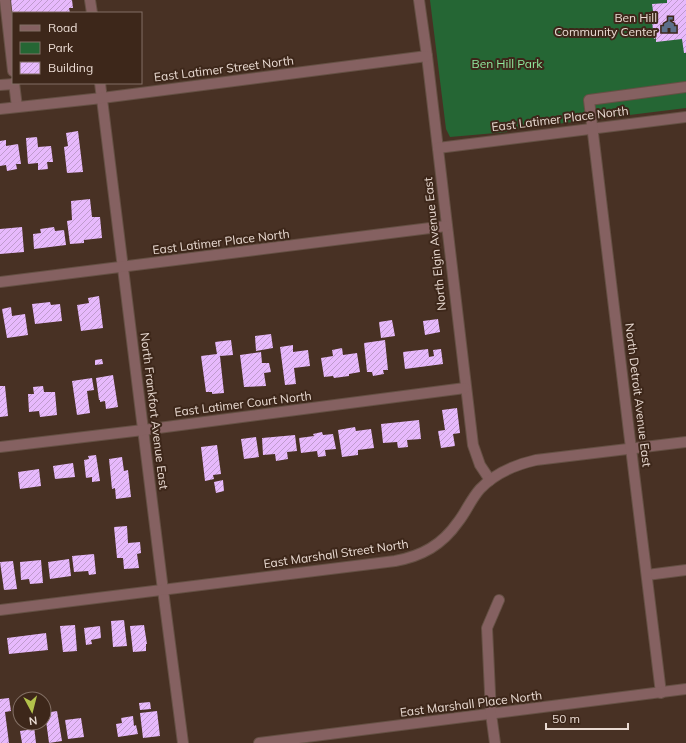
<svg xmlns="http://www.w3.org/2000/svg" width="686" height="743" font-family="Mulish,sans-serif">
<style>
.green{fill:#256634}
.building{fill:url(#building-hatch)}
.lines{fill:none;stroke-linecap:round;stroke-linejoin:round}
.minor-casing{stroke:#655044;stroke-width:12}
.minor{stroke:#856161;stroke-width:10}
.labels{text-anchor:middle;stroke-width:4;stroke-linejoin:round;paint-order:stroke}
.poi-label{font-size:12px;fill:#eadbd3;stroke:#3d271a;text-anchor:end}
.park-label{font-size:12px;fill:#90e99f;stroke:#3d271a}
.street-label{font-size:12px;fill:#eadbd3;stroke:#3d271a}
</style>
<defs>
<pattern id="building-hatch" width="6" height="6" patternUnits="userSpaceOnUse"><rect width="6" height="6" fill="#e7b9fc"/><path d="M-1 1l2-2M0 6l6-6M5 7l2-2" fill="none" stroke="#bf9bcd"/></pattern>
</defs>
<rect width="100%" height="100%" fill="#483124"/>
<polygon class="green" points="430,0 686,0 686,108 507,130 507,132 450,137 446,129"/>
<g class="building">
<polygon points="10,0 72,0 73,8 69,8 70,13 12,13"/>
<polygon points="667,0 686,0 686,53 684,53 682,39 656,42 656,38 654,39 651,12 653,11 652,4 667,3"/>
<polygon points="78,131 83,172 67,173 64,147 68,146 66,133"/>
<polygon points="37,137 38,147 51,146 53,162 47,162 48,169 38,170 38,163 28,164 26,138"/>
<polygon points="6,140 6,146 18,144 21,164 16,164 17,169 7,171 6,165 0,166 0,141"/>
<polygon points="90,199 92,217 100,217 102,238 84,240 84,243 70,244 67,221 72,220 71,201"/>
<polygon points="22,227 24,252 0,254 0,229"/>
<polygon points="54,227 55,231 64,230 66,245 34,249 33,234 41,233 40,229"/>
<polygon points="99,296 103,328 81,331 77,305 89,303 88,298"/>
<polygon points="50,302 51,305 60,304 62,321 35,324 32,304"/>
<polygon points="11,307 12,316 25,314 28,335 7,338 2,309"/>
<polygon points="438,319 440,332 425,335 423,321"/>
<polygon points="392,320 395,336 381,338 379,322"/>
<polygon points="271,334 273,348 256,351 255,336"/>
<polygon points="231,340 233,355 220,356 224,393 212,394 212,392 206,392 201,356 217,354 215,342"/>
<polygon points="385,340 388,370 383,370 384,374 373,376 372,372 367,372 364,343"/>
<polygon points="293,345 293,352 308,350 310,366 294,368 296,384 285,385 280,347"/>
<polygon points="342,348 343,355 357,353 360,372 349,374 349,376 334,378 333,376 324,377 321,358 333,356 332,350"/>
<polygon points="428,349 429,357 434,356 433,350 441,349 443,364 405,369 403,352"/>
<polygon points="261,352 262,363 269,363 271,372 264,373 266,386 244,387 240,355"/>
<polygon points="102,359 103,364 95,365 95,360"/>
<polygon points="113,375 118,407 106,409 105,401 100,402 100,400 99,400 96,378"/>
<polygon points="92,378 94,390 87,391 90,413 77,415 72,381"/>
<polygon points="0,386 5,386 8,416 0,417"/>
<polygon points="43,386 44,392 55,392 57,415 40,417 39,411 29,412 28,394 34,394 33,387"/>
<polygon points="457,408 460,433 453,434 455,446 441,448 438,431 445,430 442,410"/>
<polygon points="419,420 421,439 407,440 408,447 398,448 397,442 383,443 381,424"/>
<polygon points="355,427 356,431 371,429 374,448 358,450 358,455 342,457 338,430"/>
<polygon points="322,432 323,435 333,434 336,449 325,450 326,456 318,457 317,451 301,453 299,438 314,436 313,434"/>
<polygon points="295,435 297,451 287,452 288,459 276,461 275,454 263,455 262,438"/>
<polygon points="256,437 259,457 244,459 241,439"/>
<polygon points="217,445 221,474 213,475 214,479 205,481 201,447"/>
<polygon points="96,455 100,481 92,482 92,477 86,478 84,460 89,459 88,456"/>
<polygon points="122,457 124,471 128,470 131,497 116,499 115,488 112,489 109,459"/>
<polygon points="73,463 75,477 55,479 53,466"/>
<polygon points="39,469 41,486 20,489 18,472"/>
<polygon points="223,480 224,491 216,493 214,482"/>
<polygon points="127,526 128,543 140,542 141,553 137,554 139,568 124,569 123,558 117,558 114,527"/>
<polygon points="94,554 96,574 89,575 88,571 74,572 72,556"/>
<polygon points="69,559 71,576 50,579 48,562"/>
<polygon points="41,560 43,583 30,584 29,579 21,580 20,562"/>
<polygon points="13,561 17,589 4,590 0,562"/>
<polygon points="124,620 127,646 113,647 111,621"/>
<polygon points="75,625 77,651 63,652 60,626"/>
<polygon points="144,625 147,644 146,644 146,651 133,652 130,626"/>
<polygon points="100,626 101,638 91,640 92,644 86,645 84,628"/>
<polygon points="46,633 48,650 9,654 7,638"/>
<polygon points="9,698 11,711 5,712 9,743 0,743 0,699"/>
<polygon points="150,702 151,709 140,710 139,703"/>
<polygon points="57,711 62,741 49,743 45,713"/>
<polygon points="157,711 160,736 143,738 140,713"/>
<polygon points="133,716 134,726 136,725 138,734 118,737 116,724 122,723 121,718"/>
<polygon points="81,718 84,737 68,739 65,720"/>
<polygon points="34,726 36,743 22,743 20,731 27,730 27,727"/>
</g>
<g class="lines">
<defs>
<g id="minor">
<polyline points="5,0 13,71"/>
<polyline points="90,0 92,13"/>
<polyline points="419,0 427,56 473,445 480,465 490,480"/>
<polyline points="14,83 17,107"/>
<polyline points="100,83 163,590 183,743"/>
<polyline points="0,85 14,84"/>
<polyline points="0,109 102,98 427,56"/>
<polyline points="438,148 686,117"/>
<polyline points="0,282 446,226"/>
<polyline points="0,447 143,430 465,388"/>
<polyline points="647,575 686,570"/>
<path d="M0,610L395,561C422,556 442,545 458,522C466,512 471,499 480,489C495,473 514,465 536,460L686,442"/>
<polyline points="661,693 629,432 589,100 686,87"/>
<polyline points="259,743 686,689"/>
<polyline points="495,743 491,714 487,628 499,600"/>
</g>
</defs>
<use href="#minor" class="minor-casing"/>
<use href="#minor" class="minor"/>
</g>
<defs>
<symbol id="civic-bare" viewBox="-9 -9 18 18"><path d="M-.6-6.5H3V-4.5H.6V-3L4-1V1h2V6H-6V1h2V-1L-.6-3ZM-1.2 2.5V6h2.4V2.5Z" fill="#5c6f8a" stroke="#3d271a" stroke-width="2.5" paint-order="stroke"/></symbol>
</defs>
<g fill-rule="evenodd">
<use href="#civic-bare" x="658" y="14" width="22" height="22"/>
</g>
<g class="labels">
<g class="poi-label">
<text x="657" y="22">Ben Hill<tspan x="657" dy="14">Community Center</tspan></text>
</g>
<g class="park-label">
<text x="507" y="68">Ben Hill Park</text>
</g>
<g class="street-label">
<text transform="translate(224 69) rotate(-7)" y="4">East Latimer Street North</text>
<text transform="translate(560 119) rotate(-7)" y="4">East Latimer Place North</text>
<text transform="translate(221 242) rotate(-7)" y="4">East Latimer Place North</text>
<text transform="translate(435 244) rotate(-96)" y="4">North Elgin Avenue East</text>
<text transform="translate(638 395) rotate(83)" y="4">North Detroit Avenue East</text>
<text transform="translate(243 404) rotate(-7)" y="4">East Latimer Court North</text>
<text transform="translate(154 411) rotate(83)" y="4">North Frankfort Avenue East</text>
<text transform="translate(336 554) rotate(-8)" y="4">East Marshall Street North</text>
<text transform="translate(471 704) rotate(-7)" y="4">East Marshall Place North</text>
</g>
</g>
<rect x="12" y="12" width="130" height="72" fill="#3d271a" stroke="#826f64"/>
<rect x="20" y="25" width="20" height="6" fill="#856161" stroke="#826f64"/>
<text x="48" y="32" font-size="12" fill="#eadbd3">Road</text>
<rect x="20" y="42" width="20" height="12" fill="#256634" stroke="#826f64"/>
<text x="48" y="52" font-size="12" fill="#eadbd3">Park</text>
<rect x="20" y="62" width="20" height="12" fill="url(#building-hatch)" stroke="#826f64"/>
<text x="48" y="72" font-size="12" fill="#eadbd3">Building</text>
<g transform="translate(32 711) rotate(173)"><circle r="19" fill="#3d271a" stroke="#826f64"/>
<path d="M0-3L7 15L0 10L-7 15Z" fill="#b3c24b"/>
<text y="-6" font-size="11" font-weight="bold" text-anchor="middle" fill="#eadbd3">N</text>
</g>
<path d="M546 723v6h82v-6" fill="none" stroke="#eadbd3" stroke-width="2"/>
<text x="552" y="723" font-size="12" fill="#eadbd3" stroke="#3d271a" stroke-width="3" paint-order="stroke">50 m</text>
</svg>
